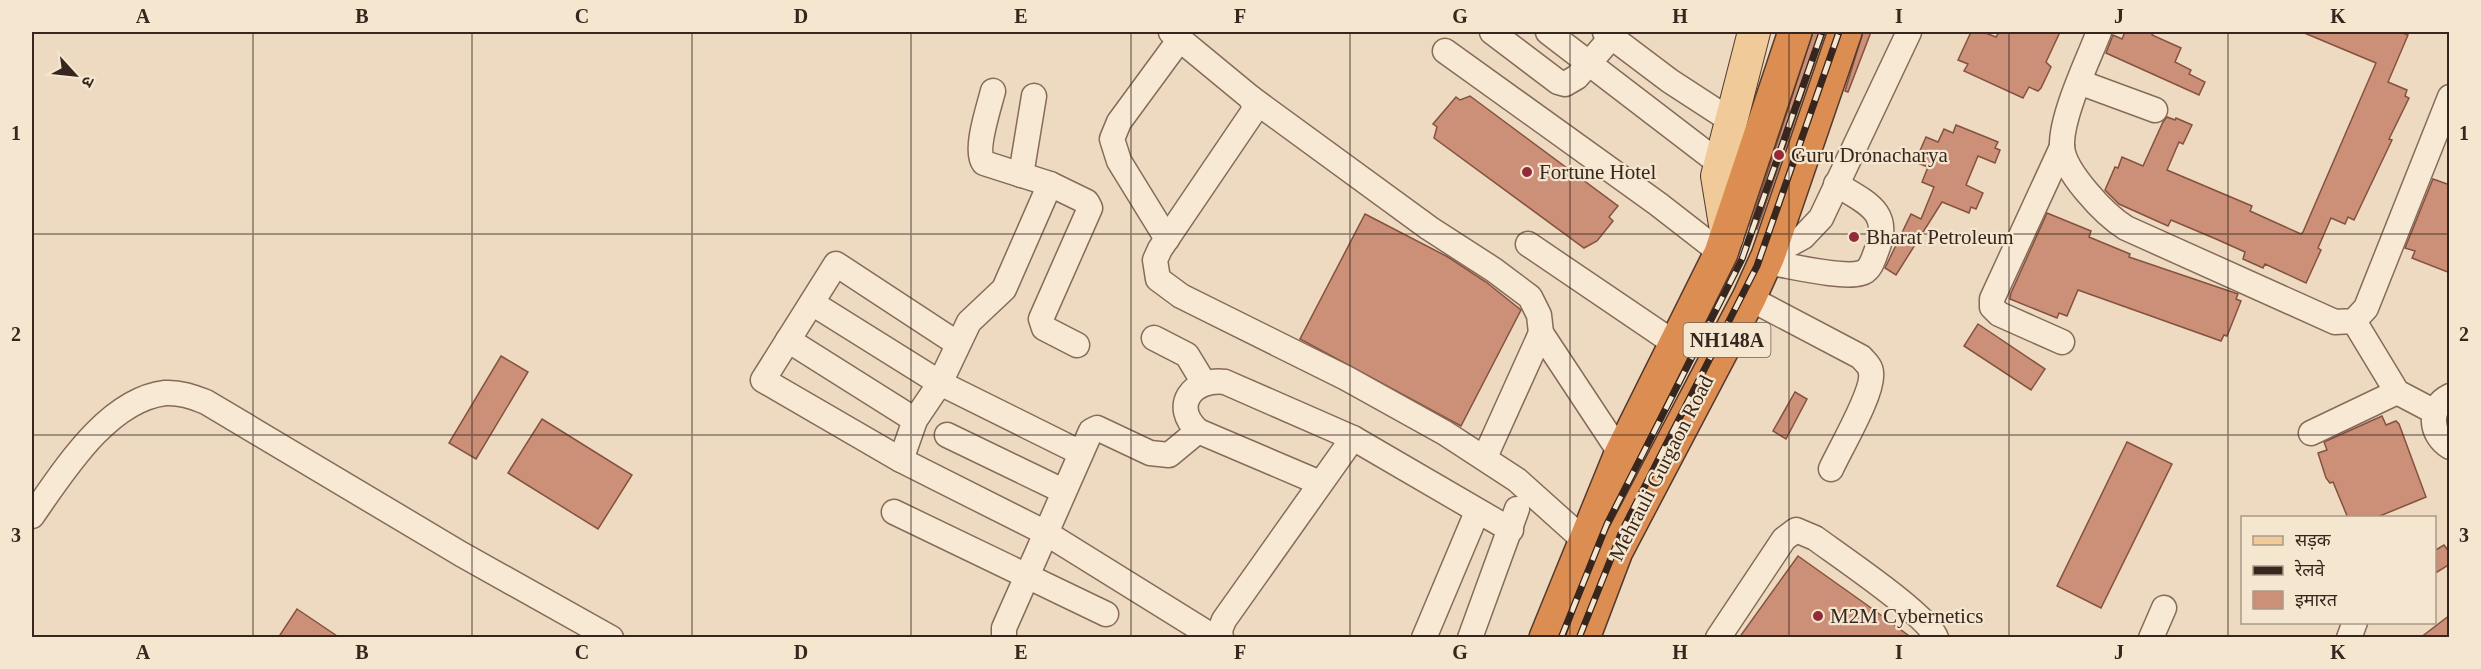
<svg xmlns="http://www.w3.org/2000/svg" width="2481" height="669" font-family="'Times New Roman','Noto Sans Devanagari',serif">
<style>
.building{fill:#cb9077;stroke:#85523f;stroke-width:1.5}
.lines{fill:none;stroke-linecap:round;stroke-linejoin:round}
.minor-casing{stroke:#866b59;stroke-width:27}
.major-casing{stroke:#543a2d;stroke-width:34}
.highway-casing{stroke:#543a2d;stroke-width:36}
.minor{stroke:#f8e9d4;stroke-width:24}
.major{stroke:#f0ca99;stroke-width:32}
.highway{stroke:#dc8e52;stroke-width:33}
.rail-casing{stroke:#36261d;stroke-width:7}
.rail{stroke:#f5e6d0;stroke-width:4.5;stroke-dasharray:14;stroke-linecap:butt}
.grid{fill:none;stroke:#36261d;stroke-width:1.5;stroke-opacity:0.55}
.poi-dot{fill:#942a38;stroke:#f5e6d0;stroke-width:2}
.labels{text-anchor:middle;stroke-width:4.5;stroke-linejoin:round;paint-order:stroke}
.shield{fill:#f5e6d0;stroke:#6f6053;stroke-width:1.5}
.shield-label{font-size:20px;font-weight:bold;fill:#36261d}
.poi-label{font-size:21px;fill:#36261d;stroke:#f5e6d0;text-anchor:start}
.street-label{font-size:21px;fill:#36261d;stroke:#f5e6d0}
.neatline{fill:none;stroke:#36261d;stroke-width:2}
.grid-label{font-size:20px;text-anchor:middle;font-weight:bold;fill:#36261d}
</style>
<rect width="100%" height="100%" fill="#eddac1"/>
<g class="building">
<polygon points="1813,32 1825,32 1757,229 1750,226"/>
<polygon points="1863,32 1871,32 1848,92 1845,91"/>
<polygon points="1971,32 1983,32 1996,37 1999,32 2060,32 2046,62 2051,67 2041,88 2038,91 2029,87 2023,98 1964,71 1968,64 1958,60"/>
<polygon points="2125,32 2154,32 2152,35 2181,48 2175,62 2191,70 2189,74 2205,82 2199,95 2106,53 2113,35 2122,39"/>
<polygon points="2302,32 2400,32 2408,35 2388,82 2407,90 2405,96 2409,98 2389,139 2392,140 2354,220 2348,217 2345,224 2331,218 2318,248 2321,250 2306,283 2265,264 2263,268 2243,259 2245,252 2216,239 2171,220 2168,226 2119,204 2105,190 2115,167 2118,168 2122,157 2143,166 2163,122 2167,117 2175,120 2176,118 2192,125 2183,144 2179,142 2167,170 2252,206 2250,211 2301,234 2303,232 2376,63"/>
<polygon points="1470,96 1618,206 1609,217 1613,221 1597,241 1584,248 1434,138 1437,127 1433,124 1456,97 1460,100"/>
<polygon points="1956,125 1998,142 1995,148 2000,150 1995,163 1978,156 1966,185 1983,193 1976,209 1971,207 1969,213 1942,202 1896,275 1885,268 1911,214 1921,219 1934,187 1922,182 1928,167 1915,162 1926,137 1938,142 1944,129 1953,133"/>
<polygon points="2433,179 2450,185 2450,273 2412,258 2415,251 2405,248"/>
<polygon points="2047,213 2091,231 2089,237 2130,254 2129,257 2238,294 2236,299 2241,301 2227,336 2224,335 2221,341 2078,290 2067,316 2059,313 2057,318 2010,299 2011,293"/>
<polygon points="1365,214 1448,257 1486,282 1521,310 1461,426 1300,339"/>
<polygon points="1978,324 2045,369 2031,390 1964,346"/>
<polygon points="501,356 528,372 476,459 449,443"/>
<polygon points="1795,392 1807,399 1786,439 1773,431"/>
<polygon points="2382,416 2386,425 2396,421 2399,424 2426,497 2375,518 2348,518 2333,482 2330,483 2326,478 2318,453 2327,450 2324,442"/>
<polygon points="542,419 632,475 598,529 508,473"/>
<polygon points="2127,442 2172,464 2101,608 2057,586"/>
<polygon points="2444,545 2450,553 2450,564 2434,574 2434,551"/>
<polygon points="1798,556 1867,605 1912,638 1739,638"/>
<polygon points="297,609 340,638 278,638"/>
<polygon points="2450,615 2450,638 2420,638"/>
</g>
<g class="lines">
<defs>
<g id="minor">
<polyline points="1171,32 1251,98 1255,109 1160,249 1155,260 1158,279 1181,296 1346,378 1445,433 1517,480 1585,541"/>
<polyline points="1492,32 1558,82 1565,84 1577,77 1616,32"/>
<polyline points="1548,32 1719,163"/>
<polyline points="1605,32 1670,81 1730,120"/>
<path d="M2099,32C2088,60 2061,116 2062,146C2063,171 2105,215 2126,228L2335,322L2354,321L2366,308L2450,97"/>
<polyline points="1445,51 1658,204 1721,253"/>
<polyline points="2079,82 2155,110"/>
<path d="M993,91C989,107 974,151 984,163L1050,184"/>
<polyline points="1251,98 1429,228 1494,270 1530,297 1539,315 1541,333 1621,454"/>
<polyline points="1021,175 1034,96"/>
<polyline points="1167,239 1119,161 1112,139 1119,122 1180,39"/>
<polyline points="1528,244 1677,345"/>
<polyline points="1768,256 1803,237 1821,218 1909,32"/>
<path d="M1765,262C1788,265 1841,279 1861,273C1870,271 1873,260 1876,252C1893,212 1867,203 1836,184"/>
<path d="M1749,298L1861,357C1865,362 1871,366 1871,373C1874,392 1840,449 1831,469"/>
<polyline points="812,303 940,383 1081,453"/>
<polyline points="2354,321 2397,392 2435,412"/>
<polyline points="1154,338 1187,355 1204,383"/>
<polyline points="788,340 915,420"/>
<polyline points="2062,342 1999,314 1992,307 1992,299 2062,147"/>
<polyline points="958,344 836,264 763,380 901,460 1046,533 1004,628 1004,638"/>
<path d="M2450,396C2427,407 2430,435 2450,447"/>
<polyline points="1198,431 1169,455 1150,453 1097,428 1091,431 1046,533 1215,638"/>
<polyline points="2311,433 2397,392"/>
<polyline points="947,435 1063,491"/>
<polyline points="1485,457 1541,333"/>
<polyline points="901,460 915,420 940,383 969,322 1004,289 1050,184 1087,202 1090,208 1041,319 1044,328 1077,345"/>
<path d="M1320,483L1198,431C1171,406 1192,378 1225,382L1353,438L1511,530"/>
<polyline points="894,512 1106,614"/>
<path d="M32,516C63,472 107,400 165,393C180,392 193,397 206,402L461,554L611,638"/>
<polyline points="1221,638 1220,630 1224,620 1353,438"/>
<polyline points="1424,638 1477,512"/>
<polyline points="1470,638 1517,509"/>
<path d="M1718,638L1784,539L1796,530L1815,538C1838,555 1929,616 1936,638"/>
<polyline points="2151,638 2164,608"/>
<polyline points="2349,638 2355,622"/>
</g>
<polyline id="major" points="1727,237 1717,176 1754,32"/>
<g id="highway">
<polyline points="1546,638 1621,454 1721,253 1795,32"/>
<polyline points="1583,638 1616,551 1749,298 1768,256 1845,32"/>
</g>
</defs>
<use href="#minor" class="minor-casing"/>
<use href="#major" class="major-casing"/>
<use href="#highway" class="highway-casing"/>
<use href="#minor" class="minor"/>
<use href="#major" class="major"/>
<use href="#highway" class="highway"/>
<defs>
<g id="rail">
<polyline points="1561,638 1607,524 1742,259 1822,32"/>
<polyline points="1579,638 1622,531 1757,266 1839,32"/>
</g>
</defs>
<use href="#rail" class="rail-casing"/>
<use href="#rail" class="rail"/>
</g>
<path class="grid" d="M253,32V638M472,32V638M692,32V638M911,32V638M1131,32V638M1350,32V638M1570,32V638M1789,32V638M2009,32V638M2228,32V638M32,234H2450M32,435H2450"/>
<g class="poi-dot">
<circle cx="1779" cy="155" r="6"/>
<circle cx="1527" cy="172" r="6"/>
<circle cx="1854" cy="237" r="6"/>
<circle cx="1818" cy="616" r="6"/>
</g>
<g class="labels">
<rect class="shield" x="1683.5" y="323" width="87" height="34" rx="4.5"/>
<g class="shield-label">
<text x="1727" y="347">NH148A</text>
</g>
<g class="poi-label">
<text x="1791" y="162">Guru Dronacharya</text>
<text x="1539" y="179">Fortune Hotel</text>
<text x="1866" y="244">Bharat Petroleum</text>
<text x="1830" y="623">M2M Cybernetics</text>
</g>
<g class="street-label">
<text transform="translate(1661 468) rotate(-63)" y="7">Mehrauli Gurgaon Road</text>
</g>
</g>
<rect width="2481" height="669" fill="none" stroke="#f5e6d0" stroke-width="66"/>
<rect x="2241" y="516" width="195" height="108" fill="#f5e6d0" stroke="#a99988" stroke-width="1.5"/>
<rect x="2253" y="536" width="30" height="9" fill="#f0ca99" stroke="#a99988" stroke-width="1.5"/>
<text x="2295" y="546" font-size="18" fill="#36261d">सड़क</text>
<rect x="2253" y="566" width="30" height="9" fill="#36261d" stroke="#a99988" stroke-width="1.5"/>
<text x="2295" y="576" font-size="18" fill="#36261d">रेलवे</text>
<rect x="2253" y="591" width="30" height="18" fill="#cb9077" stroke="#a99988" stroke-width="1.5"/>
<text x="2295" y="606" font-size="18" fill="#36261d">इमारत</text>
<g transform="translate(75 75) rotate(117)" stroke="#f5e6d0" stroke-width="4.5" paint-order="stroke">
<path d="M0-4.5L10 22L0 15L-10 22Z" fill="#36261d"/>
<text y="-9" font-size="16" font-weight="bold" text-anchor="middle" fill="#36261d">उ</text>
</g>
<rect x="33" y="33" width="2415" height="603" class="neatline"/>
<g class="grid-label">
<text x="143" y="23">A</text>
<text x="362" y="23">B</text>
<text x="582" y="23">C</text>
<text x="801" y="23">D</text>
<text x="1021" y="23">E</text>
<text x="1240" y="23">F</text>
<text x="1460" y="23">G</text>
<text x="1680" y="23">H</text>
<text x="1899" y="23">I</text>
<text x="2119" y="23">J</text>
<text x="2338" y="23">K</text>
<text x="16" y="140">1</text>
<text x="2464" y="140">1</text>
<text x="16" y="341">2</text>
<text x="2464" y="341">2</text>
<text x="16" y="542">3</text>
<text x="2464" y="542">3</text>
<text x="143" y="659">A</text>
<text x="362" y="659">B</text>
<text x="582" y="659">C</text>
<text x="801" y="659">D</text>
<text x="1021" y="659">E</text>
<text x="1240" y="659">F</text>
<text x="1460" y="659">G</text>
<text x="1680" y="659">H</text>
<text x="1899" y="659">I</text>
<text x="2119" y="659">J</text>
<text x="2338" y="659">K</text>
</g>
</svg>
